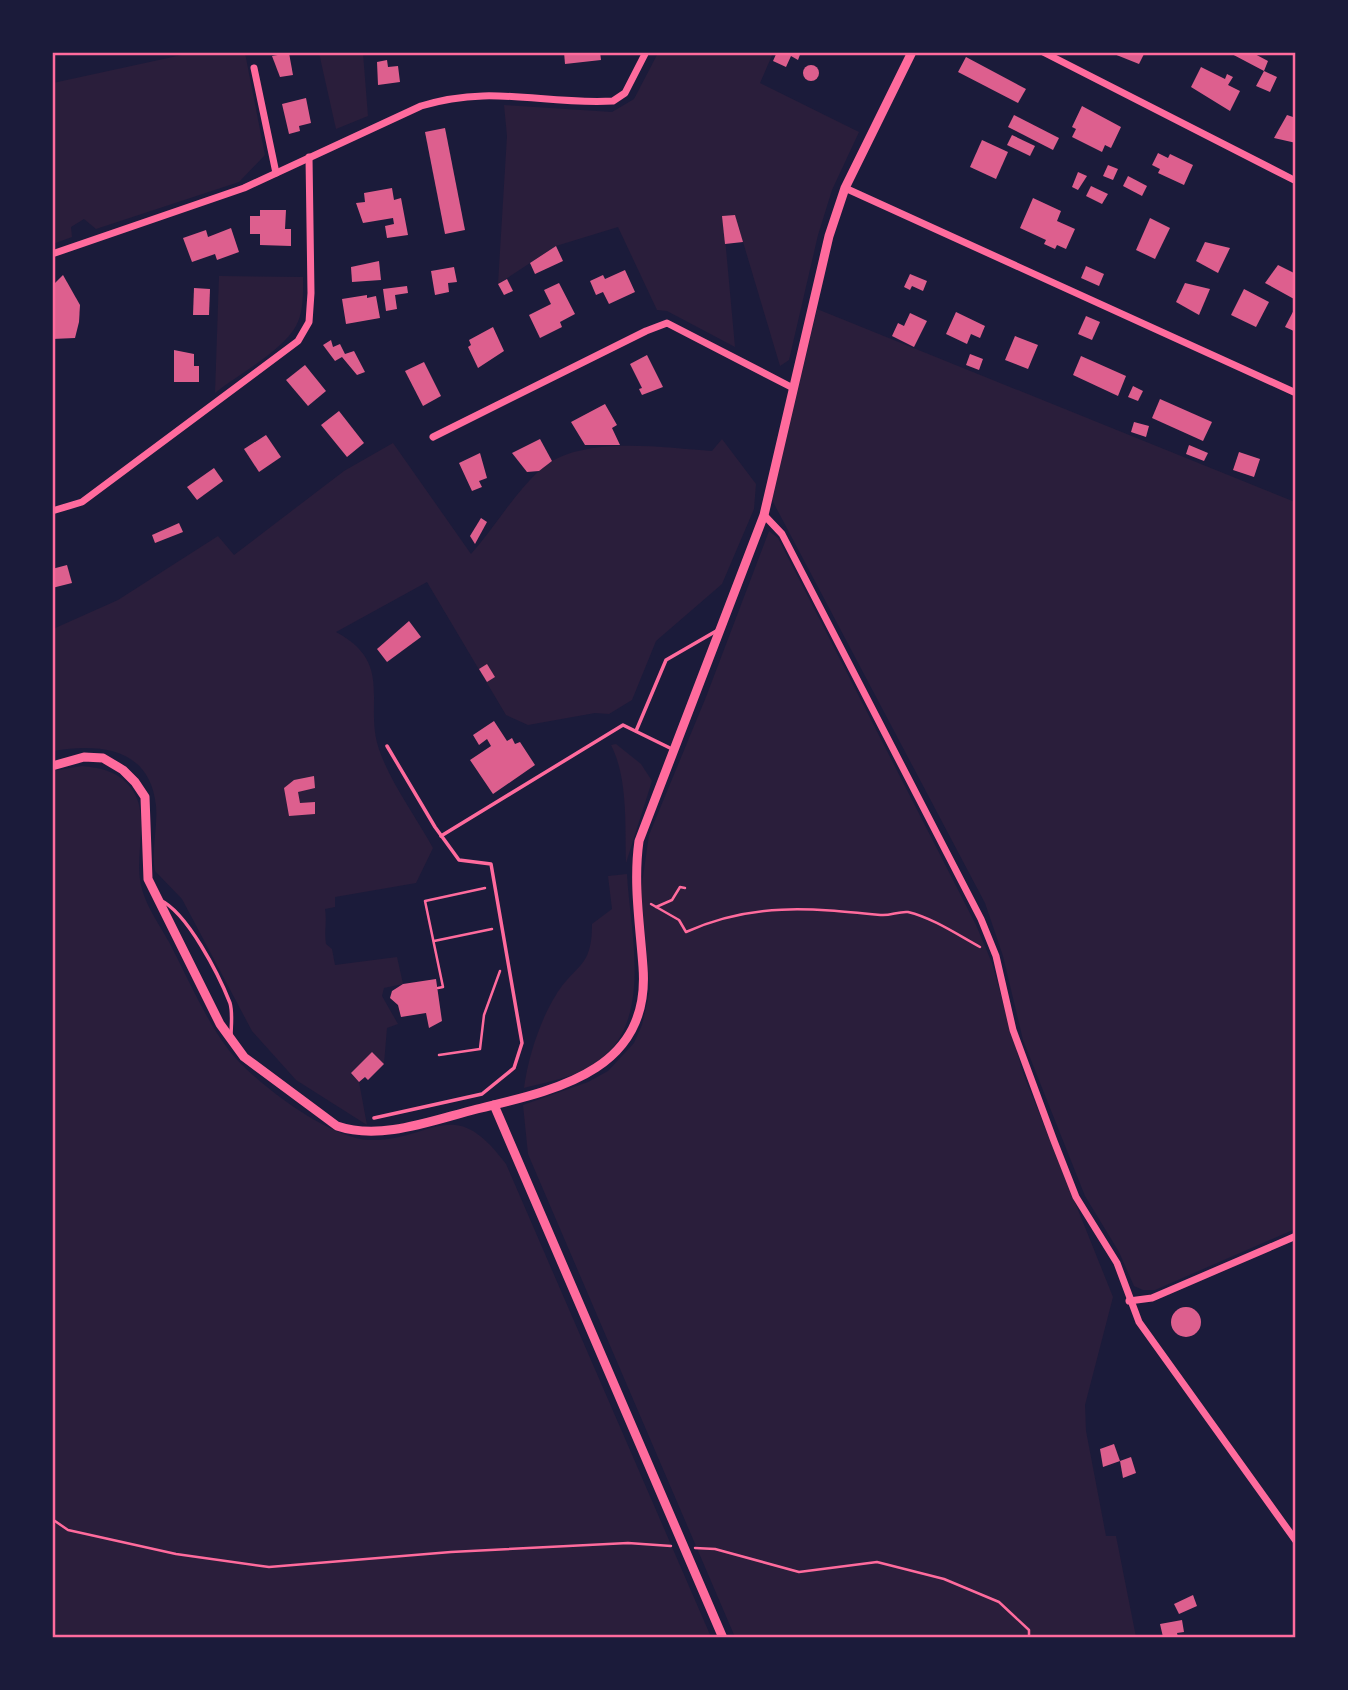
<svg xmlns="http://www.w3.org/2000/svg" width="1348" height="1690" font-family="Signika,sans-serif">
<style>
.green{fill:#2a1e3b}
.building{fill:#dd5f8e}
.lines{fill:none;stroke-linecap:round;stroke-linejoin:round}
.path{stroke:#ff6b9d;stroke-width:2.5}
.service{stroke:#ff6b9d;stroke-width:3.5}
.minor{stroke:#ff6b9d;stroke-width:7}
.tertiary{stroke:#ff6b9d;stroke-width:9}
.neatline{fill:none;stroke:#ff6b9d;stroke-width:2.5}
</style>
<rect width="100%" height="100%" fill="#1b1b3a"/>
<g class="green">
<polygon points="191,53 245,53 265,155 239,182 96,229 84,219 71,227 72,237 53,244 53,83"/>
<polygon points="319,53 363,53 368,116 336,129"/>
<polygon points="658,53 773,53 760,83 859,132 832,190 818,235 789,360 780,366 735,215 723,216 735,347 667,311 657,310 618,227 556,246 498,284 507,136 504,105 612,112 634,99"/>
<path d="M219,276L303,277C303,292 304,311 296,326C283,350 238,375 215,393Z"/>
<polygon points="817,309 1295,502 1295,1229 1155,1290 1143,1290 1134,1286 1119,1252 1085,1196 1023,1040 1003,956 985,903 772,500"/>
<path d="M722,439L756,484L754,509L722,584L656,641L632,700L609,714L595,713L528,725L506,715L427,582L336,632C396,664 362,705 380,752C392,785 416,817 433,848L416,883L335,897V907L325,909C327,923 324,931 326,944L332,949L335,965L397,957L403,984L384,988L382,996L398,1024L387,1028L384,1064L372,1052L351,1073L359,1082L367,1125L296,1080L252,1031L182,899L155,871C151,850 158,827 156,806C150,747 99,743 53,751V629L118,600L218,536L234,555L344,471L393,443L471,554C494,528 514,494 540,470C580,434 662,448 712,451Z"/>
<polygon points="769,531 778,538 976,925 992,963 1023,1073 1113,1297 1085,1405 1086,1431 1106,1536 1116,1536 1136,1637 735,1637 528,1154 523,1105 588,1082 608,1071 634,1043 642,1025 650,989 641,891 649,835 706,697"/>
<path d="M616,744L641,764L652,781L626,863C625,826 628,778 611,745Z"/>
<path d="M82,766C102,768 121,772 133,791C150,817 134,856 141,885C145,905 159,924 169,942C188,978 204,1017 228,1049C252,1081 329,1139 369,1140C434,1141 453,1092 506,1164L711,1637H53L52,771Z"/>
<path d="M627,874C630,934 656,1028 591,1066C571,1078 547,1082 524,1088C528,1058 540,1020 556,995C576,963 592,969 592,924L612,909L608,876Z"/>
</g>
<g class="building">
<polygon points="564,52 600,52 601,60 565,64"/>
<polygon points="777,52 801,52 798,60 791,56 786,67 773,61"/>
<polygon points="1109,52 1145,52 1139,64"/>
<polygon points="1228,52 1251,52 1268,61 1264,71 1277,77 1270,92 1256,86 1264,71"/>
<polygon points="289,53 293,75 280,77 272,56"/>
<polygon points="966,57 1026,89 1018,103 958,72"/>
<polygon points="387,60 388,67 398,66 400,82 378,85 377,62"/>
<circle cx="811" cy="73" r="8"/>
<polygon points="1201,67 1225,79 1227,74 1233,77 1228,85 1240,91 1230,111 1191,87"/>
<polygon points="306,98 311,123 299,126 300,131 289,134 282,104"/>
<polygon points="1082,106 1121,127 1111,148 1105,145 1102,152 1072,137 1076,129 1072,127"/>
<polygon points="1014,115 1059,138 1053,150 1008,127"/>
<polygon points="1287,115 1296,118 1296,143 1274,138"/>
<polygon points="445,128 465,230 445,234 425,132"/>
<polygon points="1012,135 1035,146 1030,156 1007,145"/>
<polygon points="982,140 1008,152 996,179 970,167"/>
<polygon points="1158,153 1168,158 1170,154 1193,165 1184,185 1158,173 1160,169 1152,165"/>
<polygon points="1108,165 1118,169 1113,180 1103,176"/>
<polygon points="1078,172 1087,176 1078,190 1072,187"/>
<polygon points="1128,176 1147,186 1142,196 1123,186"/>
<polygon points="1091,186 1108,194 1102,204 1086,196"/>
<polygon points="392,188 394,200 401,198 408,235 387,238 385,226 394,224 393,218 363,223 356,203 365,202 364,193"/>
<polygon points="1033,198 1061,211 1057,221 1075,229 1066,249 1057,245 1055,249 1044,244 1046,240 1020,228"/>
<polygon points="260,210 286,210 285,229 291,229 291,246 260,245 260,234 250,234 250,216 260,216"/>
<polygon points="735,215 743,242 725,244 722,216"/>
<polygon points="1150,218 1170,228 1155,259 1136,250"/>
<polygon points="231,228 239,252 217,260 215,254 192,262 183,238 206,230 208,237"/>
<polygon points="1205,242 1230,248 1218,273 1196,261"/>
<polygon points="556,246 563,261 535,274 530,263"/>
<polygon points="379,261 381,280 352,282 351,267"/>
<polygon points="1278,265 1296,274 1294,299 1265,283"/>
<polygon points="1086,266 1104,274 1099,286 1081,278"/>
<polygon points="454,267 457,282 448,283 449,292 435,295 431,271"/>
<polygon points="625,270 635,292 609,304 603,292 596,295 590,281 603,275 605,279"/>
<polygon points="910,274 927,281 923,291 912,286 910,290 904,287"/>
<polygon points="63,275 80,305 79,322 75,338 52,339 52,286"/>
<polygon points="507,279 513,291 504,295 498,284"/>
<polygon points="559,283 575,314 560,322 562,327 540,338 529,315 551,304 544,290"/>
<polygon points="1185,283 1210,289 1199,315 1176,302"/>
<polygon points="407,286 408,293 395,295 397,309 386,311 383,289"/>
<polygon points="194,288 210,289 209,315 193,315"/>
<polygon points="1244,289 1269,302 1256,327 1231,315"/>
<polygon points="367,295 367,298 376,296 380,318 346,324 342,299"/>
<polygon points="1296,306 1296,332 1285,327"/>
<polygon points="956,312 985,326 980,338 971,334 967,344 946,334"/>
<polygon points="910,313 927,321 914,347 892,336 898,323 904,326"/>
<polygon points="1086,316 1100,322 1092,340 1078,334"/>
<polygon points="493,327 504,351 478,368 468,347 471,345 469,340"/>
<polygon points="1015,336 1038,345 1028,369 1005,360"/>
<polygon points="331,340 333,347 340,344 345,354 354,351 365,372 357,375 342,357 335,361 323,345"/>
<polygon points="174,350 194,354 194,366 199,366 199,382 174,382"/>
<polygon points="970,354 983,359 979,370 966,365"/>
<polygon points="647,355 663,387 642,395 639,389 642,388 630,364"/>
<polygon points="1081,356 1126,376 1118,396 1073,375"/>
<polygon points="424,362 441,396 423,406 405,371"/>
<polygon points="305,365 326,391 308,406 286,380"/>
<polygon points="1133,386 1143,391 1138,401 1128,397"/>
<polygon points="1160,399 1212,422 1203,441 1152,418"/>
<polygon points="605,404 617,425 612,428 620,445 585,445 571,422"/>
<polygon points="339,411 364,443 347,457 321,425"/>
<polygon points="1134,422 1149,426 1146,437 1131,432"/>
<polygon points="266,435 281,457 259,472 244,449"/>
<polygon points="540,439 552,461 539,471 527,472 512,453"/>
<polygon points="1189,445 1208,453 1204,461 1186,454"/>
<polygon points="1239,452 1260,459 1254,477 1233,470"/>
<polygon points="480,453 487,478 479,481 482,487 472,491 459,463"/>
<polygon points="214,468 223,481 197,500 187,487"/>
<polygon points="481,518 487,522 475,544 470,536"/>
<polygon points="179,523 183,532 155,543 152,535"/>
<polygon points="67,565 72,583 52,588 52,569"/>
<polygon points="409,621 421,637 387,662 377,649"/>
<polygon points="487,664 495,677 487,682 479,669"/>
<polygon points="494,721 507,741 512,738 515,744 520,742 535,765 493,794 470,760 491,746 487,739 479,745 473,735"/>
<polygon points="314,776 315,788 298,792 300,803 315,802 315,814 289,816 284,788 294,780"/>
<polygon points="436,979 442,1021 429,1028 426,1013 401,1017 398,1005 390,998 392,991 403,984"/>
<polygon points="372,1052 384,1064 368,1080 365,1077 359,1082 351,1073"/>
<circle cx="1186" cy="1322" r="15"/>
<polygon points="1114,1444 1120,1461 1103,1467 1100,1449"/>
<polygon points="1131,1457 1136,1473 1123,1478 1120,1461"/>
<polygon points="1193,1595 1197,1606 1179,1614 1174,1604"/>
<polygon points="1182,1620 1184,1632 1177,1633 1178,1637 1163,1637 1160,1624"/>
</g>
<g class="lines">
<g class="path">
<path d="M651,904L679,920L686,932C752,902 811,908 881,915C890,916 899,911 908,912C933,918 958,935 980,947"/>
<polyline points="656,907 672,900 680,887 685,888"/>
<polyline points="434,941 492,929"/>
<polyline points="438,988 443,987 425,901 485,888"/>
<polyline points="439,1055 480,1049 484,1015 500,971"/>
<polyline points="52,1519 68,1530 176,1554 269,1567 451,1552 628,1543 671,1546"/>
<polyline points="695,1548 715,1549 799,1572 877,1562 944,1579 999,1602 1029,1630 1029,1638"/>
</g>
<g class="service">
<polyline points="636,731 666,660 718,630"/>
<polyline points="441,836 623,725 672,749"/>
<path d="M160,900C187,912 219,975 230,1003C233,1013 231,1026 231,1036"/>
<polyline points="374,1118 482,1094 514,1068 522,1043 491,864 459,860 435,827 387,746"/>
</g>
<g class="minor">
<polyline points="1043,52 1296,181"/>
<polyline points="254,68 276,173"/>
<polyline points="845,188 1296,393"/>
<path d="M52,254L244,188L421,106C492,84 543,105 613,101L625,93L646,52"/>
<polyline points="433,437 646,331 667,323 793,388"/>
<polyline points="52,511 82,502 298,341 309,322 311,293 309,157"/>
<polyline points="764,515 782,534 981,919 996,956 1013,1030 1054,1141 1076,1197 1117,1263 1139,1322 1296,1541"/>
<polyline points="1129,1301 1152,1298 1296,1236"/>
</g>
<g class="tertiary">
<path d="M52,766L84,757L103,758L123,770L135,782L145,797L148,879L220,1024L244,1057L337,1126C381,1141 433,1120 477,1109C556,1090 651,1071 643,967C640,925 633,883 639,841L764,515L829,236L845,188L912,52"/>
<polyline points="494,1105 723,1638"/>
</g>
</g>
<rect width="1348" height="1690" fill="none" stroke="#1b1b3a" stroke-width="108"/>
<rect x="54" y="54" width="1240" height="1582" class="neatline"/>
</svg>
